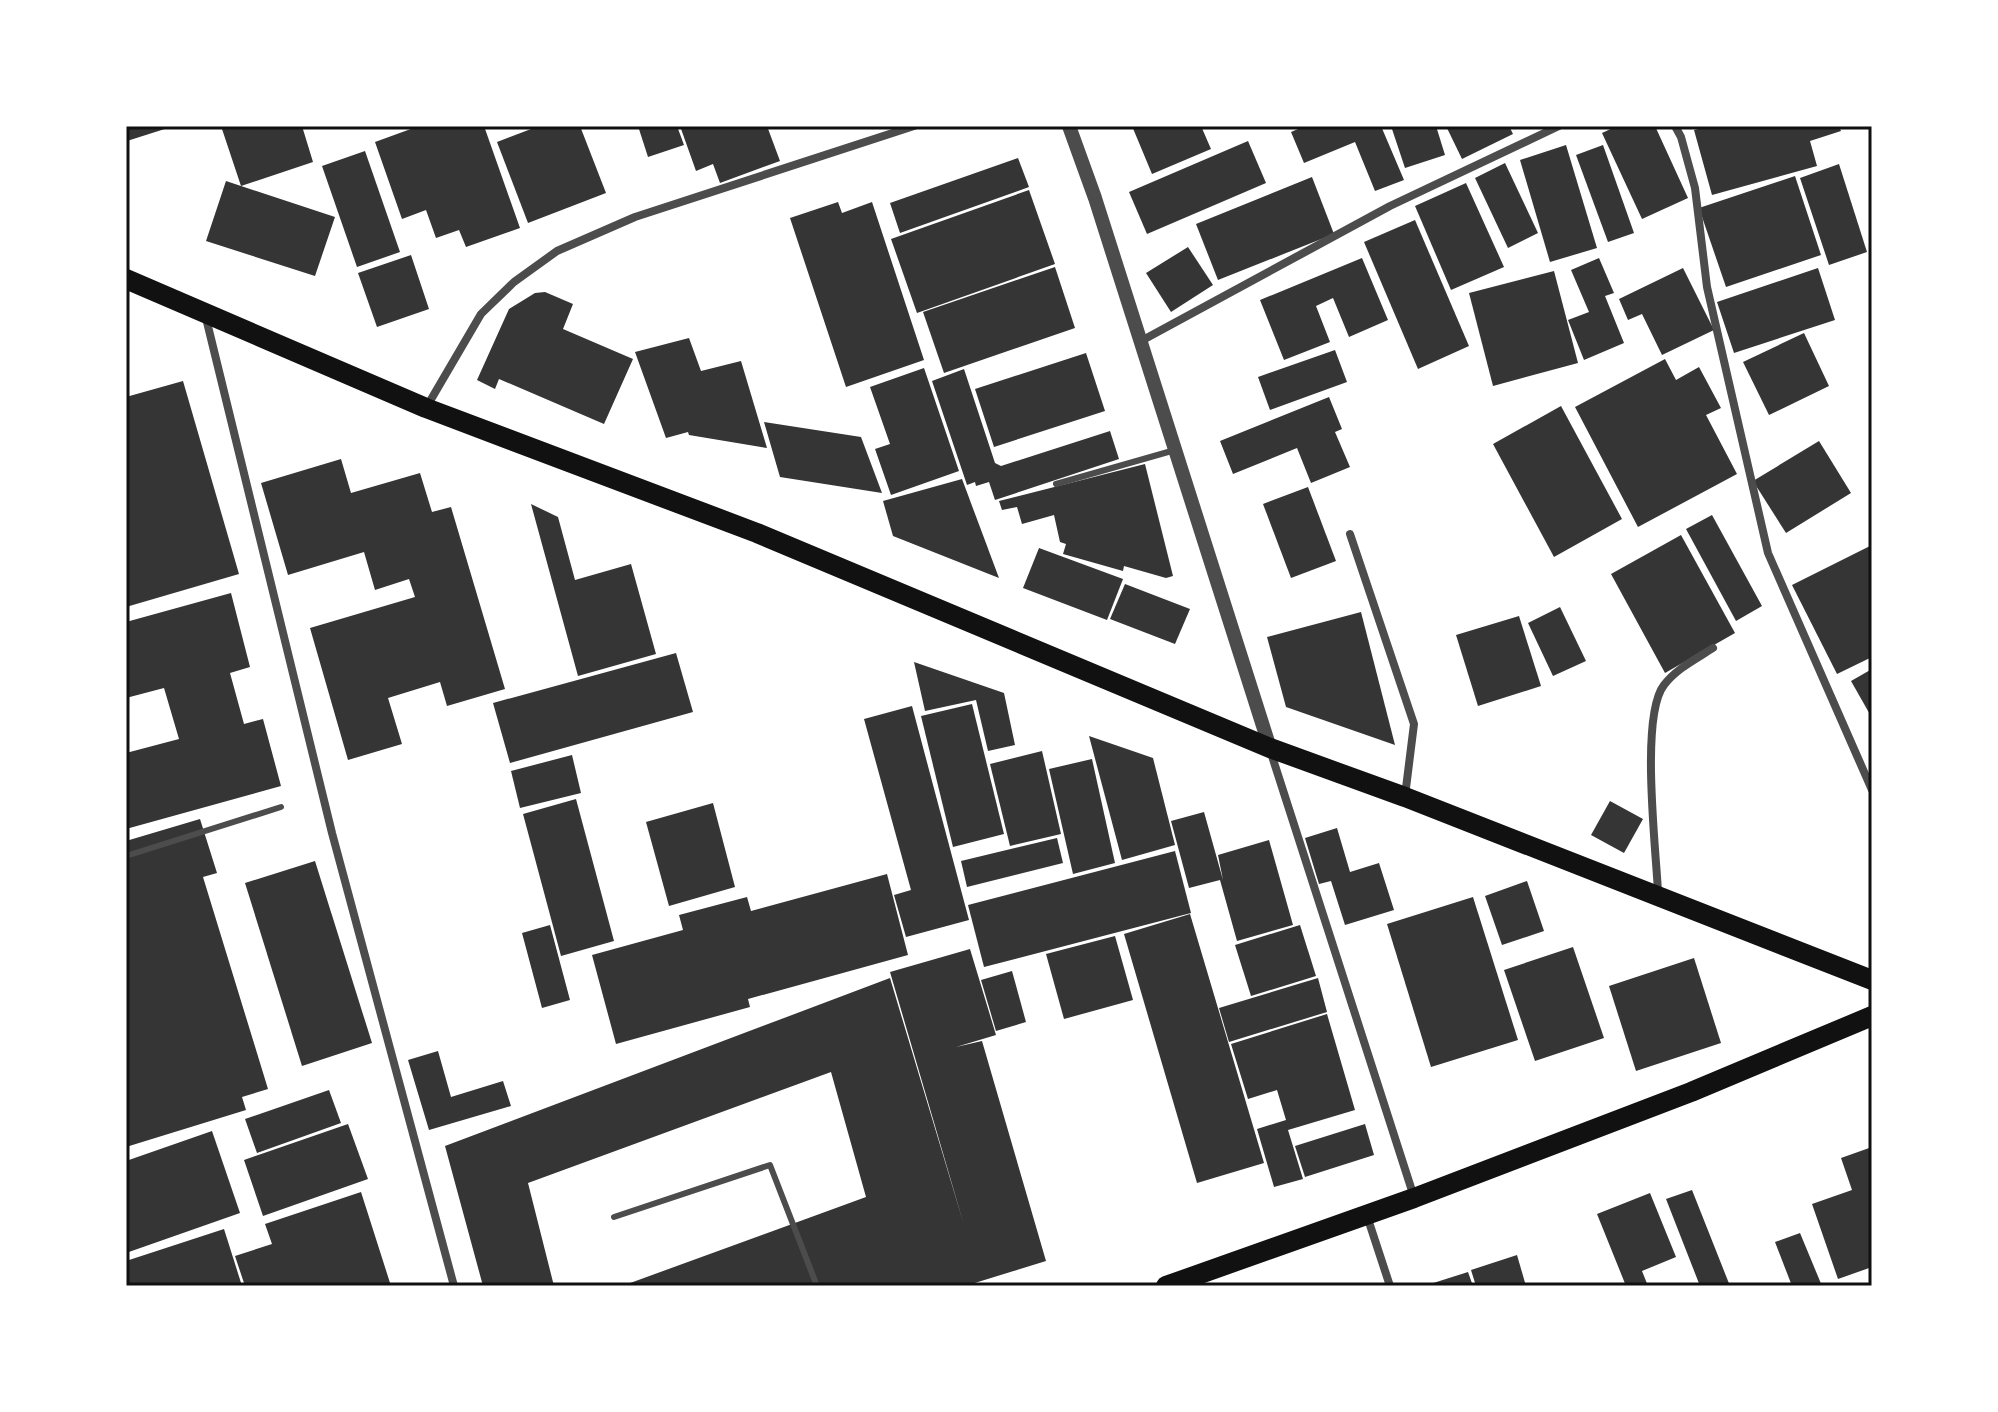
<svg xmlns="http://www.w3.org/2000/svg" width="1998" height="1412" font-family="'PT Sans',sans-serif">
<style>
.building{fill:#353535}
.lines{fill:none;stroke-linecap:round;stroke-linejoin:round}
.service{stroke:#4c4c4c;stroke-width:6}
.minor{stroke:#4c4c4c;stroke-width:8}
.tertiary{stroke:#4c4c4c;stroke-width:14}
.primary{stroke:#111;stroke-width:20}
.neatline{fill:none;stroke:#111;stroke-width:3}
</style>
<rect width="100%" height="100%" fill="#fff"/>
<g class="building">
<polygon points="126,126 171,126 171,127 127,141"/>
<polygon points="221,126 302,126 313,162 241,186 335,217 315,276 206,241 226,181 241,186"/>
<polygon points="419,126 484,126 520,228 466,247 459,230 436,238 426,210 402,219 375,142"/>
<polygon points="539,126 580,126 606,193 528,223 497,142"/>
<polygon points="638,126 677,126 684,145 648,157"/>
<polygon points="680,126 767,126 780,161 720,183 713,164 696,171"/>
<polygon points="1132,126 1201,126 1211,149 1152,174"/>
<polygon points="1305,126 1381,126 1404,180 1375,191 1355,142 1304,163 1291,132"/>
<polygon points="1391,126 1436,126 1445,155 1405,168"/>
<polygon points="1446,126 1509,126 1513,134 1462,159"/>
<polygon points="1617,126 1655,126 1688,198 1642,219 1602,133"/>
<polygon points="1710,126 1839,126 1841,131 1810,141 1817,166 1712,195 1694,130"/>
<polygon points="1248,141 1266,183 1147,234 1129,192"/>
<polygon points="1566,145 1597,248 1550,262 1520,160"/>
<polygon points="1603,145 1634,233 1608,242 1576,155"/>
<polygon points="365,151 400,252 357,267 322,166"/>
<polygon points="1018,158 1029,187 900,233 890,203"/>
<polygon points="1505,163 1538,233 1508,248 1475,178"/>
<polygon points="1839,164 1867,252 1829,265 1800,178"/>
<polygon points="1795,176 1821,255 1726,287 1699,208"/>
<polygon points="1312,177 1334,234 1218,280 1196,224"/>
<polygon points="1466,183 1504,267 1451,290 1415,206"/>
<polygon points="1029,190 1055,264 917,313 891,239"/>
<polygon points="838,202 842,213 872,202 924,360 846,387 790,218"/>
<polygon points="1415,220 1469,346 1418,369 1364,242"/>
<polygon points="1188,247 1213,285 1171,312 1146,273"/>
<polygon points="411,255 429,309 377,327 358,273"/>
<polygon points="1362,258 1388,320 1349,337 1333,298 1316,306 1330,342 1284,360 1260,300"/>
<polygon points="1599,258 1614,293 1605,296 1624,343 1584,360 1568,320 1589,312 1571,270"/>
<polygon points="1055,267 1075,328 944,373 923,312"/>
<polygon points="1683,268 1714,330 1662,355 1642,314 1628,320 1619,299"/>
<polygon points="1818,268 1835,320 1734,353 1717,302"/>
<polygon points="1554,271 1578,363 1493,386 1469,293"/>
<polygon points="545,292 573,304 563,329 633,359 604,424 499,379 495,389 477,380 509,309 535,293"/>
<polygon points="1804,333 1829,386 1769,415 1743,362"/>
<polygon points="689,338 701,371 741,361 767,448 689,435 688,432 666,438 635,352"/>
<polygon points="1335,350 1347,382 1270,410 1258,377"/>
<polygon points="1086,353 1105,411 994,447 975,389"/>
<polygon points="1665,359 1676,380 1699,367 1721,408 1706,415 1737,474 1638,527 1575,407"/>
<polygon points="924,368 959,471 891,495 875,449 890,444 870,387"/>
<polygon points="964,369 995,463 1001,466 1110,431 1119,459 995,500 989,482 976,486 975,482 967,485 932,381"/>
<polygon points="183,381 239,574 126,607 126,397"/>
<polygon points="1329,397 1342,429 1335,432 1350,467 1311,483 1297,448 1233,474 1220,441"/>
<polygon points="1561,406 1622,519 1554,557 1493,444"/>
<polygon points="764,422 861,437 882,493 780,477"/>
<polygon points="1819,441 1851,493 1786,533 1753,481"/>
<polygon points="341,459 351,493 420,473 432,512 451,507 505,689 447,706 440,682 388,698 402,744 348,760 310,628 415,597 409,579 375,590 364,552 288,575 261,483"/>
<polygon points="1145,464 1173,576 1166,578 1124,566 1123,571 1063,554 1066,544 1060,542 1054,515 1022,524 1017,507 1002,510 999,501"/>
<polygon points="962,479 999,578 893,536 883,501"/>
<polygon points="1308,487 1336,561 1291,578 1263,504"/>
<polygon points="531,504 558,517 575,580 631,564 656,654 578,676"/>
<polygon points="1712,515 1762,606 1736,621 1686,529"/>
<polygon points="1681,535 1735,633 1665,673 1611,574"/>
<polygon points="1872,545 1872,657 1837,674 1792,585"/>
<polygon points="1039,548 1123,579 1107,620 1023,588"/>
<polygon points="1125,584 1190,609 1175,644 1110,619"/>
<polygon points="231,593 250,667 230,673 244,724 263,719 281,786 126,829 126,753 179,739 164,688 126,698 126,622"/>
<polygon points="1560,607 1586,661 1553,676 1528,623"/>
<polygon points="1361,612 1395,745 1286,707 1267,637"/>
<polygon points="1519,616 1541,686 1478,706 1456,635"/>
<polygon points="676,653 693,712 510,763 493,703"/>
<polygon points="914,662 1004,693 1015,745 988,751 976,700 925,711"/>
<polygon points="1872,669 1872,718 1851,681"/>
<polygon points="972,704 1004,834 953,847 921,716"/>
<polygon points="912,706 969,920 906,937 894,895 911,890 864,719"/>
<polygon points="1089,736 1153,758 1175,845 1122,860"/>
<polygon points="1042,751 1061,834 1010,846 990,764"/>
<polygon points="572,755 581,793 520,808 511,771"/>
<polygon points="1092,759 1115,863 1073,874 1049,769"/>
<polygon points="576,799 614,941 561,956 523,814"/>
<polygon points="1610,801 1643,819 1624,853 1591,835"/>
<polygon points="713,803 735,887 669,906 646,822"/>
<polygon points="1204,812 1223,880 1218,855 1269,840 1293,925 1237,941 1220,880 1189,888 1171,821"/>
<polygon points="200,819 217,873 203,877 268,1089 242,1097 246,1110 126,1147 126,841"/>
<polygon points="1337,828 1350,872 1379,863 1394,910 1345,925 1331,881 1319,884 1305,838"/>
<polygon points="1057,838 1063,863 967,887 961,861"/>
<polygon points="1175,851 1191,913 984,967 968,905"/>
<polygon points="315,861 372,1043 302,1066 245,883"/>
<polygon points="887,874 908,955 748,999 750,1007 616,1044 592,955 683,930 679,915 747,897 751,911"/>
<polygon points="1527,881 1544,931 1502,945 1485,896"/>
<polygon points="1473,897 1518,1040 1431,1067 1387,924"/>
<polygon points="1190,914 1264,1163 1197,1183 1124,934"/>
<polygon points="550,925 570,1000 542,1008 522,933"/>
<polygon points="1300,925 1316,976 1251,996 1235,945"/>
<polygon points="1115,936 1133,1000 1064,1019 1046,954"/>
<polygon points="1573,947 1604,1038 1535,1061 1504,970"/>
<polygon points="970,949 996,1035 956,1047 982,1041 1046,1261 965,1286 622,1286 866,1197 831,1072 528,1183 554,1286 483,1286 445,1146 890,978 964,1225 890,972"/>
<polygon points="1694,958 1721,1043 1636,1071 1609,986"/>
<polygon points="1012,971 1026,1022 996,1031 981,980"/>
<polygon points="1318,978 1327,1012 1229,1042 1219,1008"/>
<polygon points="1327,1014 1355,1110 1288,1130 1303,1179 1274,1187 1257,1129 1286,1120 1277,1090 1248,1099 1231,1044"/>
<polygon points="438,1051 451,1097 503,1081 511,1106 429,1130 408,1060"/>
<polygon points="329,1090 341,1123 257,1153 245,1119"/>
<polygon points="348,1124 368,1179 263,1216 244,1160"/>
<polygon points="1365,1124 1374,1155 1305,1177 1295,1146"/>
<polygon points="212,1131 240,1213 126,1253 126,1161"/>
<polygon points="1872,1147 1872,1267 1838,1279 1812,1204 1852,1190 1841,1158"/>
<polygon points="1692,1190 1730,1286 1700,1286 1666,1199"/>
<polygon points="361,1192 391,1286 245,1286 235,1256 272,1244 265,1224"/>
<polygon points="1650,1193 1676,1257 1642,1271 1648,1286 1626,1286 1597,1214"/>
<polygon points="224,1229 242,1286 126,1286 126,1261"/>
<polygon points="1800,1233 1822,1286 1792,1286 1775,1242"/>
<polygon points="1517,1255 1526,1286 1476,1286 1471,1270"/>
<polygon points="1468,1272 1473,1286 1428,1286 1427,1285"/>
</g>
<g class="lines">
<g class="service">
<polyline points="1056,484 1175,450"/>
<polyline points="126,856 281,807"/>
<polyline points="614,1217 770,1165 817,1286"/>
</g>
<g class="minor">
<polyline points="1675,126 1681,137 1695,188 1707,287 1768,553 1872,790"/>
<polyline points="205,314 332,833 454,1286"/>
<polyline points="1141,341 1390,206 1559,126"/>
<polyline points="426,408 481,314 514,282 557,251 635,217 914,126"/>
<polyline points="1350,534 1414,724 1405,796"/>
<polyline points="1271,753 1414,1197"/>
<path d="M1658,892C1656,849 1640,716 1664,685C1676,669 1696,659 1713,648"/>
<polyline points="1367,1216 1390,1286"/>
</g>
<polyline class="tertiary" points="1069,126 1095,198 1270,748"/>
<g class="primary">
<polyline points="126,279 426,408 757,533 1270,748 1405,797 1872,980"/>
<polyline points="1166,1286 1414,1198 1691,1092 1872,1016"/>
</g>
</g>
<rect width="1998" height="1412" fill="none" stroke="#ffffff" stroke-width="256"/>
<rect x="128" y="128" width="1742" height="1156" class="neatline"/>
</svg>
